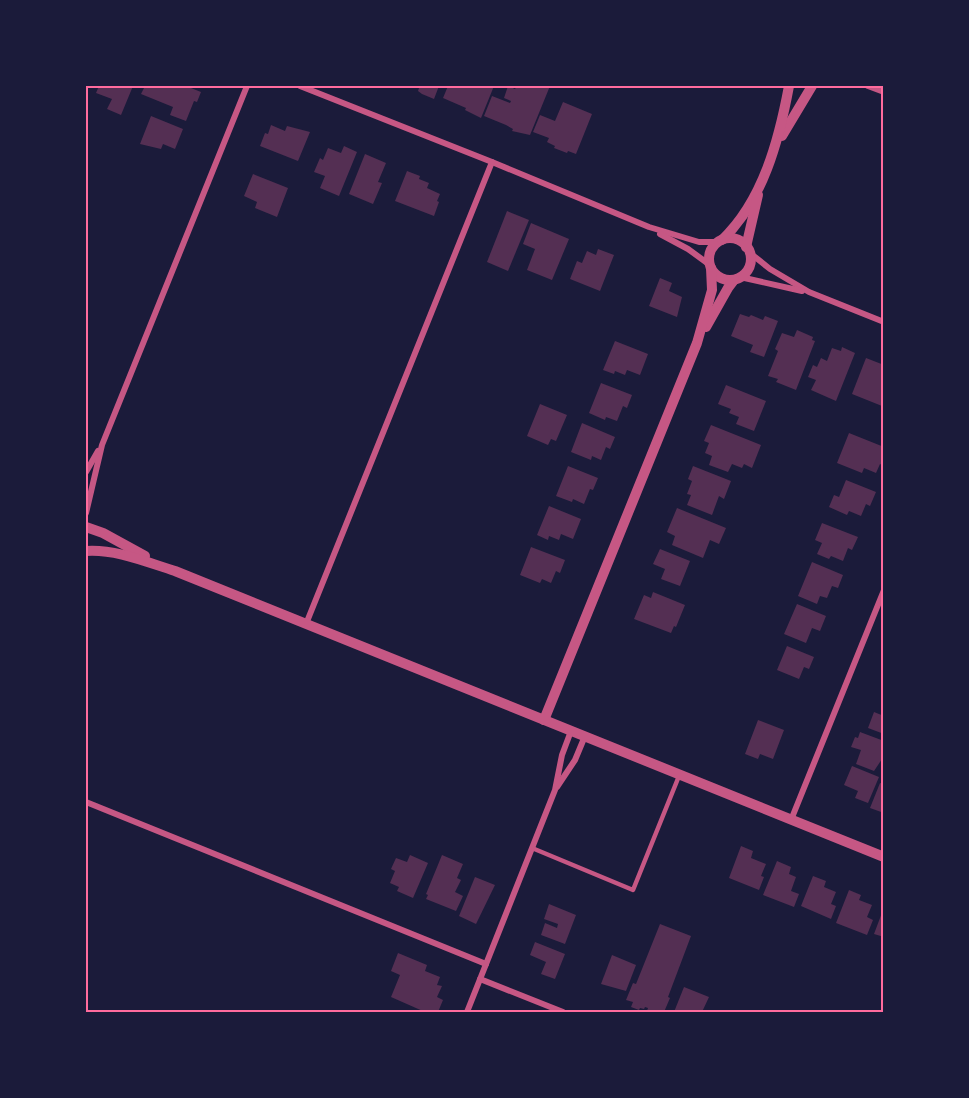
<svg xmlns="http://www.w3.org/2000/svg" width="969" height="1098" font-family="Helvetica,sans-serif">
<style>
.building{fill:#542f53}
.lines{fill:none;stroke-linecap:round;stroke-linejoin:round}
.service{stroke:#c65784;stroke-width:4.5}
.minor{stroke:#c65784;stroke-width:6}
.tertiary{stroke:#c65784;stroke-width:10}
.neatline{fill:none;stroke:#ff6b9d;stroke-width:2}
</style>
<rect width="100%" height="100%" fill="#1b1b3a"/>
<g class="building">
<polygon points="99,86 133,86 121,115 107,109 112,99 96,93"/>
<polygon points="145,86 186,86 201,92 197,102 194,101 186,121 170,115 173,107 141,94"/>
<polygon points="412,86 439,86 434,99 422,94 418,91 419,88"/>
<polygon points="448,86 494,86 481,118 465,110 466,108 443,98"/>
<polygon points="508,86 515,89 517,86 550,86 530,135 512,131 513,129 506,125 484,116 492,96 510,103 511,101 504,98"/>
<polygon points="563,102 592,114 576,154 568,151 567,153 554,148 555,146 547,142 549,138 533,132 540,115 555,121"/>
<polygon points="151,116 183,129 175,149 163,144 161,149 140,144"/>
<polygon points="271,125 285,131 287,126 310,132 298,161 260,146 265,133 268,134"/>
<polygon points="344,146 357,152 339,196 320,188 325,176 314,172 320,158 323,160 328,148 341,153"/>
<polygon points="365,154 386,163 378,182 382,183 373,204 349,194"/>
<polygon points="407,171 420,176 419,179 429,183 427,188 440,194 437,201 439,202 434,216 395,201"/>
<polygon points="253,174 288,188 277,217 255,208 257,202 244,196"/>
<polygon points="507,211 529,220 508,271 487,262"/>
<polygon points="531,223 569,239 552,280 527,270 535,249 523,244"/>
<polygon points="598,249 614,255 600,291 570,279 577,261 582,263 587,251 596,255"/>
<polygon points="660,278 672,283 669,291 682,297 677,317 649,306"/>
<polygon points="740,314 749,317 751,315 763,320 765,316 778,321 764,357 750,352 753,345 731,336"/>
<polygon points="797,330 813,337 812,340 815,341 796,390 776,382 778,379 768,376 778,351 775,349 782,333 794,337"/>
<polygon points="615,341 648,354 640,375 627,370 625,375 615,371 614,374 603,370"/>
<polygon points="842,347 855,353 836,401 811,390 816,380 808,377 813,365 817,367 821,358 827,361 832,348 841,351"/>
<polygon points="866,358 884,365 884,401 882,406 852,394"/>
<polygon points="601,383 632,395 627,408 623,406 617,421 606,417 605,420 589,413"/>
<polygon points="726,385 766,401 754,431 736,424 739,417 729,413 731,409 718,404"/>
<polygon points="540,404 567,415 556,441 551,439 548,445 527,436"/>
<polygon points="582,423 615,437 610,449 606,447 601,460 592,456 591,460 571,452"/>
<polygon points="711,425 761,445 752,468 744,464 742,468 732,464 728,472 709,465 712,456 705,453 709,443 704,441"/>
<polygon points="849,433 884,447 884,466 880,464 876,473 864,468 862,473 837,463"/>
<polygon points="568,466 598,478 593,490 590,489 584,504 573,499 572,502 556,496"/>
<polygon points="693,466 731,481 724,499 719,496 712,515 687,505 691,495 687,494 692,481 688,479"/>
<polygon points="846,480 876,492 870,506 866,504 861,516 849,511 847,515 829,507 834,495 839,497"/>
<polygon points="549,506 581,519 573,539 561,534 559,540 549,536 548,540 537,535"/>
<polygon points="677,508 726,528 719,544 710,540 703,558 672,545 675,536 667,532"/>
<polygon points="822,523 858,537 852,550 848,548 843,561 831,556 829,559 817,554 822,543 815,540"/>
<polygon points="531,547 565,560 560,573 556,571 551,583 542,579 540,583 520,575"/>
<polygon points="660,549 690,561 680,586 661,579 665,569 653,564"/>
<polygon points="812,562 843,575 838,588 832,586 827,598 820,596 817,604 798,596"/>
<polygon points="653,592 685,605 676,627 674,626 671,633 634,619 644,595 651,598"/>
<polygon points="797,604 826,616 820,631 812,628 806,643 784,634"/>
<polygon points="787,646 814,657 809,669 804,667 799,679 777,670"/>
<polygon points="874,712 884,716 884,734 868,728"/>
<polygon points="758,720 784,730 773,759 760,754 758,759 745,754"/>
<polygon points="860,732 884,741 884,756 874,771 856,764 861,750 851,747 855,737 858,738"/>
<polygon points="852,766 879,777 868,803 855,798 858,791 844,785"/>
<polygon points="880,783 884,784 884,813 870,808"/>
<polygon points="741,846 753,851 751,858 766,864 761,876 764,877 759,890 729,878"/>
<polygon points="410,855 428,863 413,898 397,891 399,887 390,883 395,871 391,869 396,858 407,862"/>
<polygon points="442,855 463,864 457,878 461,880 455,892 463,896 456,911 426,899 428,895 426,894"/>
<polygon points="777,861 791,867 789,874 796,877 791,891 799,894 794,907 763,895"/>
<polygon points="813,876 826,881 824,887 836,892 831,904 836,906 831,919 801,906"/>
<polygon points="475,877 495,885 476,924 459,916"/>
<polygon points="849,890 861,895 859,900 872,905 867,917 873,920 867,935 836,923"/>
<polygon points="549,904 576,915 565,944 541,935 545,923 557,928 558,924 544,919"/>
<polygon points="883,910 884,910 884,937 874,934"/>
<polygon points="660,924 691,936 668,997 670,998 664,1012 650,1012 647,1011 648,1008 645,1007 644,1009 640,1008 639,1010 631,1007 633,1002 626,1000 633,983 636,984"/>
<polygon points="535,942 565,954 555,979 541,974 546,962 530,955"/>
<polygon points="398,953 427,965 425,971 440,977 437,985 442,986 437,997 443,1000 438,1012 425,1012 391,997 400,975 391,971"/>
<polygon points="612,955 636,965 626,991 601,984"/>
<polygon points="684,987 709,997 702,1012 674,1012"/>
</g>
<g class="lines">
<polyline class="service" points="532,848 633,890 679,776"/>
<g class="minor">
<polyline points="300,86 492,162 649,227 699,242 719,242"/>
<polyline points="868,86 884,92"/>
<polyline points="660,234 688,249 710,265"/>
<polyline points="750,253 770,269 809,292 884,322"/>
<polyline points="740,277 802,291"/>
<polyline points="86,472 98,451"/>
<polyline points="86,513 102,445 247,86"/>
<polyline points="306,624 492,162"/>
<polyline points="557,787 575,760 585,736"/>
<polyline points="86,802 486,964"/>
<polyline points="791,820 884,590"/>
<polyline points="480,979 563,1012"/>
<polyline points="467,1012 555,790 562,755 571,731"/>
</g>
<g class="tertiary">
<polyline points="782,136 812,86"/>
<circle cx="730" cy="259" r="21"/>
<path d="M722,240C763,201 779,140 789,86"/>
<polyline points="746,247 758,195"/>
<polyline points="706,327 728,288 734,280"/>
<polyline points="86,527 103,533 145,556"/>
<path d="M86,551C116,549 146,562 175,571L884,857"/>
<polyline points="544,720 697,343 712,290 711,268"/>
</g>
</g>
<rect width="969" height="1098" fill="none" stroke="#1b1b3a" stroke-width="174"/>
<rect x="87" y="87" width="795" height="924" class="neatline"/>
</svg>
